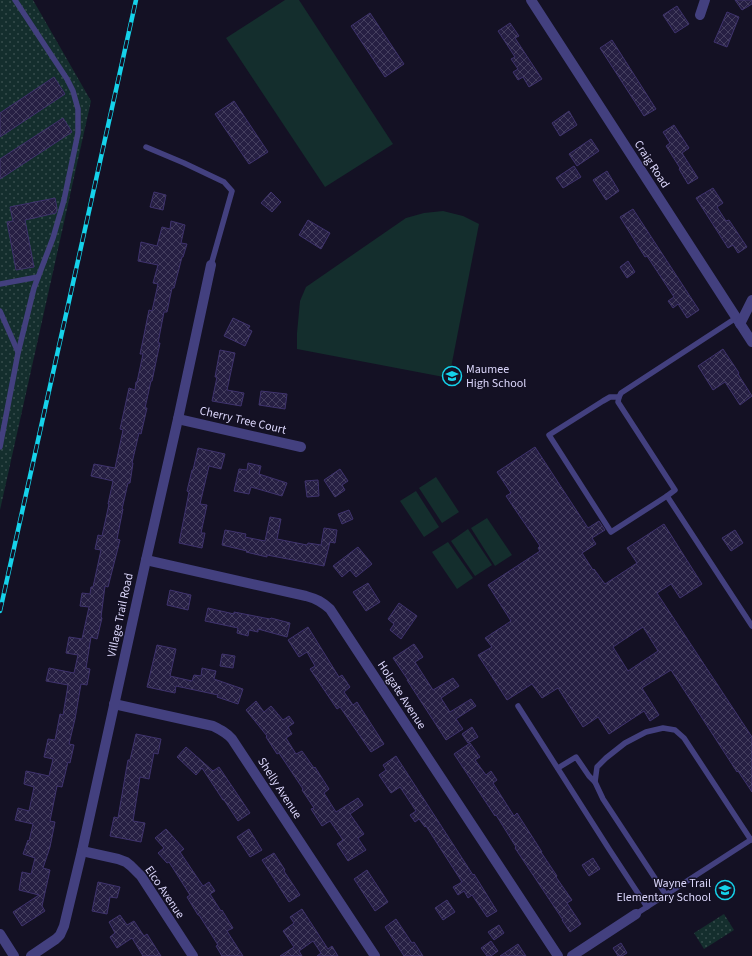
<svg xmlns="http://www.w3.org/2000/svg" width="752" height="956" font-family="'Source Sans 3',sans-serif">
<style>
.park{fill:url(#park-dots)}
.garden{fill:#142e2d}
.building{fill:url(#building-cross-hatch);stroke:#3f336d;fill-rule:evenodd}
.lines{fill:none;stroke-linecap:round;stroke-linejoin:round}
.service{stroke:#43407f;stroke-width:5.5}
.minor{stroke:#43407f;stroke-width:10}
.tertiary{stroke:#43407f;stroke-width:10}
.rail-casing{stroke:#15d2ea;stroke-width:4.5}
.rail{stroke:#141124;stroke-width:3;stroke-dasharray:9;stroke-linecap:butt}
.labels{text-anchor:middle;stroke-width:3;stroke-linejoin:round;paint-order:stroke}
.street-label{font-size:12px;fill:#dcd7fc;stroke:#141124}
.poi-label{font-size:12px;fill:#dcd7fc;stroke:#141124;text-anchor:start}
</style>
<defs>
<pattern id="park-dots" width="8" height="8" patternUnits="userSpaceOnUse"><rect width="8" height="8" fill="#142e2d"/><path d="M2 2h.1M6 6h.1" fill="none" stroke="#364c4c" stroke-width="1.8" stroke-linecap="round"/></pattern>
<pattern id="building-cross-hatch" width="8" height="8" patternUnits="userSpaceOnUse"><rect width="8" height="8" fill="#261f43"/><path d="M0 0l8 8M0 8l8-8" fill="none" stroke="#453f5f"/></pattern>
</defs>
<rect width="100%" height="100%" fill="#141124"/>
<g class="park">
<polygon points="0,0 33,0 91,101 0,510"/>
<polygon points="724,914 734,930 704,949 694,933"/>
</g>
<g class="garden">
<polygon points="285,0 299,0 393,144 325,187 226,38"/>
<polygon points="443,211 463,216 479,224 449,378 297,349 297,333 300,301 306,287 406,218 424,213"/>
<polygon points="436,477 459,512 442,523 419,488"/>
<polygon points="416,491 439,527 424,537 400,501"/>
<polygon points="487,518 512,555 495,566 471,528"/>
<polygon points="468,529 492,565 475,576 451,541"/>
<polygon points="448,542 473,578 457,589 432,552"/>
</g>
<g class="building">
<polygon points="735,0 752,0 752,4 742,10"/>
<polygon points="677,6 689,24 675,33 663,15"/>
<polygon points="727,12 739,17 727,47 714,42"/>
<polygon points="370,13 404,64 385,77 351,26"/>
<polygon points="510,23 519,36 515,38 542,79 529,87 523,77 518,80 513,72 518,69 511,59 515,57 498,31"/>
<polygon points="612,40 656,109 644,116 600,48"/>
<polygon points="54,77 65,94 0,137 0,113"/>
<polygon points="234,101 268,152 249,164 215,114"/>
<polygon points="569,111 577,125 560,136 552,123"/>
<polygon points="63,118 72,132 0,179 0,159"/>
<polygon points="674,125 689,148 682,153 698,178 688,184 679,169 680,168 666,146 670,143 663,132"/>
<polygon points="591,139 599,151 577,166 569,154"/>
<polygon points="574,166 581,177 563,188 556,178"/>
<polygon points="607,171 619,191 606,200 593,180"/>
<polygon points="713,188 723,203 717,207 726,221 729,220 747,247 738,253 733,245 728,248 696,198"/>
<polygon points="154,192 166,195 163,210 150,207"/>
<polygon points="271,192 281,202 272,212 261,203"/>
<polygon points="55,198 57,208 56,213 25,220 34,267 16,270 7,222 13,221 10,207"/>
<polygon points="633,209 699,310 687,318 678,304 673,308 668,301 674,297 647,256 645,257 620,217"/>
<polygon points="308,220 330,233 321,249 299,235"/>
<polygon points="171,221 185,225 181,243 187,244 183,257 182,257 174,288 172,288 167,312 164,312 158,343 160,343 157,357 152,381 151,381 145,408 147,408 141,434 139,433 132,463 133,463 130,483 128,483 122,509 123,509 117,539 120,540 108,587 105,586 101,617 102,618 97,639 91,637 86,668 90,669 87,685 81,684 75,719 69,744 74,745 70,763 68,762 62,787 57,786 50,821 55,822 50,847 43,868 50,870 42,906 45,911 22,926 13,912 39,895 19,890 22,872 31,874 35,858 23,854 28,840 29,841 33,824 15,820 18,808 29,811 34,787 24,784 26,771 49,776 53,759 44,757 48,739 55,740 60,714 63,715 68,685 46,681 49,668 74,673 78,655 66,653 69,637 82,639 89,607 80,606 82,593 90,594 91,587 93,587 101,550 95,549 98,535 102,536 109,504 108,504 113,481 91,476 94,464 115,468 123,430 120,429 124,411 129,388 135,390 136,382 137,382 143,354 140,354 143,340 149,310 152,311 158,284 153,283 158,265 138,261 141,242 157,246 162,227 170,229"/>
<polygon points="628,261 635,272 627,278 620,267"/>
<polygon points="233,318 250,326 248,329 252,331 245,346 224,336"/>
<polygon points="723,349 739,373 738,374 752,396 740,405 725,382 713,390 698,366"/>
<polygon points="220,350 235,353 227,390 244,393 241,406 212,401 217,377 215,377"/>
<polygon points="261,391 287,394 285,409 259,405"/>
<path d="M535,447L588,528L599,521L605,530L592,538L596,544L582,553L593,570L594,569L605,584L637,563L627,548L664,524L702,584L680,598L671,584L657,593L752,737V792L738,771L737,772L671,670L642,688L659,715L650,721L644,711L609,734L598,717L583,727L558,688L542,698L532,684L507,700L478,655L492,647L485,638L511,621L488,585L540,551L538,548L540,546L506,496L511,493L497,472ZM643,627L658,651L628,671L613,647Z"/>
<polygon points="198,448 225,454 221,469 209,466 200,504 207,505 201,533 205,533 202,548 179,543 189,492 187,491 192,470 193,470"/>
<polygon points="248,463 261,466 259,474 287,483 282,496 251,487 249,494 234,491 239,469 247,470"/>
<polygon points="340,469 348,481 342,485 345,490 335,497 324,480"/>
<polygon points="318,480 319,496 307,497 305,481"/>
<polygon points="349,510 353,519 342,524 338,514"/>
<polygon points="270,517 281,519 277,539 307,545 308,543 321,545 324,528 337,530 335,543 330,542 324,566 267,555 267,557 246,552 247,551 222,545 225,530 246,534 245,537 265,541"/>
<polygon points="735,530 743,543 731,551 722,538"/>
<polygon points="358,547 372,564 356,577 350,570 342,577 333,566"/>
<polygon points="368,583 380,602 366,611 353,592"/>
<polygon points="170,590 191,595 188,610 167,605"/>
<polygon points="399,603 417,616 401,639 390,630 394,624 388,619"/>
<polygon points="208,608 234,614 234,612 270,619 271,618 290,623 287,637 258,629 258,632 249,630 248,636 237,633 238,628 205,621"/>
<polygon points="308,627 339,677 342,675 350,687 344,692 353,705 357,702 384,744 371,752 340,707 337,709 310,669 315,666 307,652 299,657 288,640"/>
<polygon points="414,644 423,657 415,662 433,690 453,678 459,686 441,698 450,712 471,699 476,706 456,719 463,729 446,740 407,680 408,680 393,658"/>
<polygon points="157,645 176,649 170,676 192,681 194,675 201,676 202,668 216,671 214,679 243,689 238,704 217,697 218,695 176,686 175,693 147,687"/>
<polygon points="222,654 235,656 233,668 220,666"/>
<polygon points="256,701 264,712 271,706 283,720 289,716 294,723 288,727 292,734 286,738 296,754 302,751 314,768 315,767 329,789 324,793 336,812 358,798 363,805 350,814 364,834 358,838 366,850 348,861 337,844 343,840 330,821 322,826 311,809 314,808 302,790 303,789 279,753 277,754 266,737 267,736 246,710"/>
<polygon points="472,727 478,737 468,743 462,734"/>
<polygon points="136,734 161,739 158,754 154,753 149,779 140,777 133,821 145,823 141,842 110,836 114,817 118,818 126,771 128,760 130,760"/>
<polygon points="470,743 480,757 475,760 486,775 491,771 497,780 493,783 514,816 517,813 542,852 541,852 557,876 556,877 572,900 567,903 581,924 570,932 562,920 563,920 515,848 516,847 496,815 495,816 454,754"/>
<polygon points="186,747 213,771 219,767 250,813 238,821 224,800 223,800 202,768 196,775 177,757"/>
<polygon points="396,756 473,875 474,874 497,911 487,917 472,895 468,898 464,891 458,895 453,887 462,882 426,826 425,827 419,819 415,822 410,815 416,811 400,787 391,793 379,775 386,770 383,765"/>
<polygon points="166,829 184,849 180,852 203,886 209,882 215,891 210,894 221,911 222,910 233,928 227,931 243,956 222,956 216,946 218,945 199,915 198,915 187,897 190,895 169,862 167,863 158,853 164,848 155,838"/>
<polygon points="249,829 262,850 250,857 237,837"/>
<polygon points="274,853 285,870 284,871 300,895 289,902 262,860"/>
<polygon points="593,858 600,869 589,876 582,865"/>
<polygon points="367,870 388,902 375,911 354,879"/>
<polygon points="98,882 120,887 117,898 110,897 107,914 92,911"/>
<polygon points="447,900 455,912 443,920 435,908"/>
<polygon points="302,909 328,949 332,946 338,956 317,956 321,953 313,941 299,951 302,956 280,956 294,947 283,931 294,923 290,917"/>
<polygon points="120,915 127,925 134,921 144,936 147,934 161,956 143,956 132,938 117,948 110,937 115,933 109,922"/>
<polygon points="396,919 412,943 414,942 423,956 404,956 385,927"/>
<polygon points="499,925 504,933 494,940 488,932"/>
<polygon points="491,941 498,951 491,956 487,956 481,948"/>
<polygon points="621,943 627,953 622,956 618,956 613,948"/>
<polygon points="518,944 526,956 500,956"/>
</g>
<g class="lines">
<g class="service">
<polyline points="146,147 184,163 224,182 232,191 211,265"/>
<polyline points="0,284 38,277"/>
<polyline points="0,311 18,352"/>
<polyline points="736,318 621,393 619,397 618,402 675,490 667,496 752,626"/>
<polyline points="619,397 610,397 603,401 549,435 611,532 667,496"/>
<polyline points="0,447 18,353 34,288 53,238 64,200 78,133 78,109 73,91 67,79 15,0"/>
<polyline points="518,706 609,849 647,907"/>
<polyline points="558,768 576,757 589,776 595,782"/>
<polyline points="666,895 603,799 595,782 597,767 606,758 625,743 646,732 663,728 675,730 684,738 751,840"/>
<polyline points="636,914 752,839"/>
</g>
<g class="minor">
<polyline points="531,0 752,342"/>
<polyline points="700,15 705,0"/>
<polyline points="740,324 752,300"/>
<polyline points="178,419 301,447"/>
<path d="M146,560L306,596C317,599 322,602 330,609L558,956"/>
<path d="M114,704L213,726C221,730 227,733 232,739L375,956"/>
<polyline points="82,851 118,859 126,862 131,866 141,876 193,956"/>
<polyline points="31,956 56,939 60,935 64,926 82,851 146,560 178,419 211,265"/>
<polyline points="572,956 636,914"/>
</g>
<polyline class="tertiary" points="0,934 14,956"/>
<defs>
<polyline id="rail" points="0,611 136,0"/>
</defs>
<use href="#rail" class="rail-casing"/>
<use href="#rail" class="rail"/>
</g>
<defs>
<symbol id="school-ring" viewBox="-11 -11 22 22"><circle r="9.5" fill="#141124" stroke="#15d2ea" stroke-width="1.5"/><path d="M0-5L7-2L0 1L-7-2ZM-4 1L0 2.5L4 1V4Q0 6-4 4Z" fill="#15d2ea"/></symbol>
</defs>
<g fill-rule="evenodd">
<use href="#school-ring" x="441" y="365" width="22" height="22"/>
<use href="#school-ring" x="714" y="879" width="22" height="22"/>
</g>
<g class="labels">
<g class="street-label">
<text transform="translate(652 164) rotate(57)" y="4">Craig Road</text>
<text transform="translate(243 420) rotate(13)" y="4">Cherry Tree Court</text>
<text transform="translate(120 615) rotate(-78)" y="4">Village Trail Road</text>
<text transform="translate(402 695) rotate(57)" y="4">Holgate Avenue</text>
<text transform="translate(280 788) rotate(57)" y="4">Shelly Avenue</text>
<text transform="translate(165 892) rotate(56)" y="4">Elco Avenue</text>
</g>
<g class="poi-label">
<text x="466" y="373">Maumee<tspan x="466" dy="14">High School</tspan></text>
<text x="711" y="887" text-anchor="end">Wayne Trail<tspan x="711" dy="14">Elementary School</tspan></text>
</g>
</g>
</svg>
